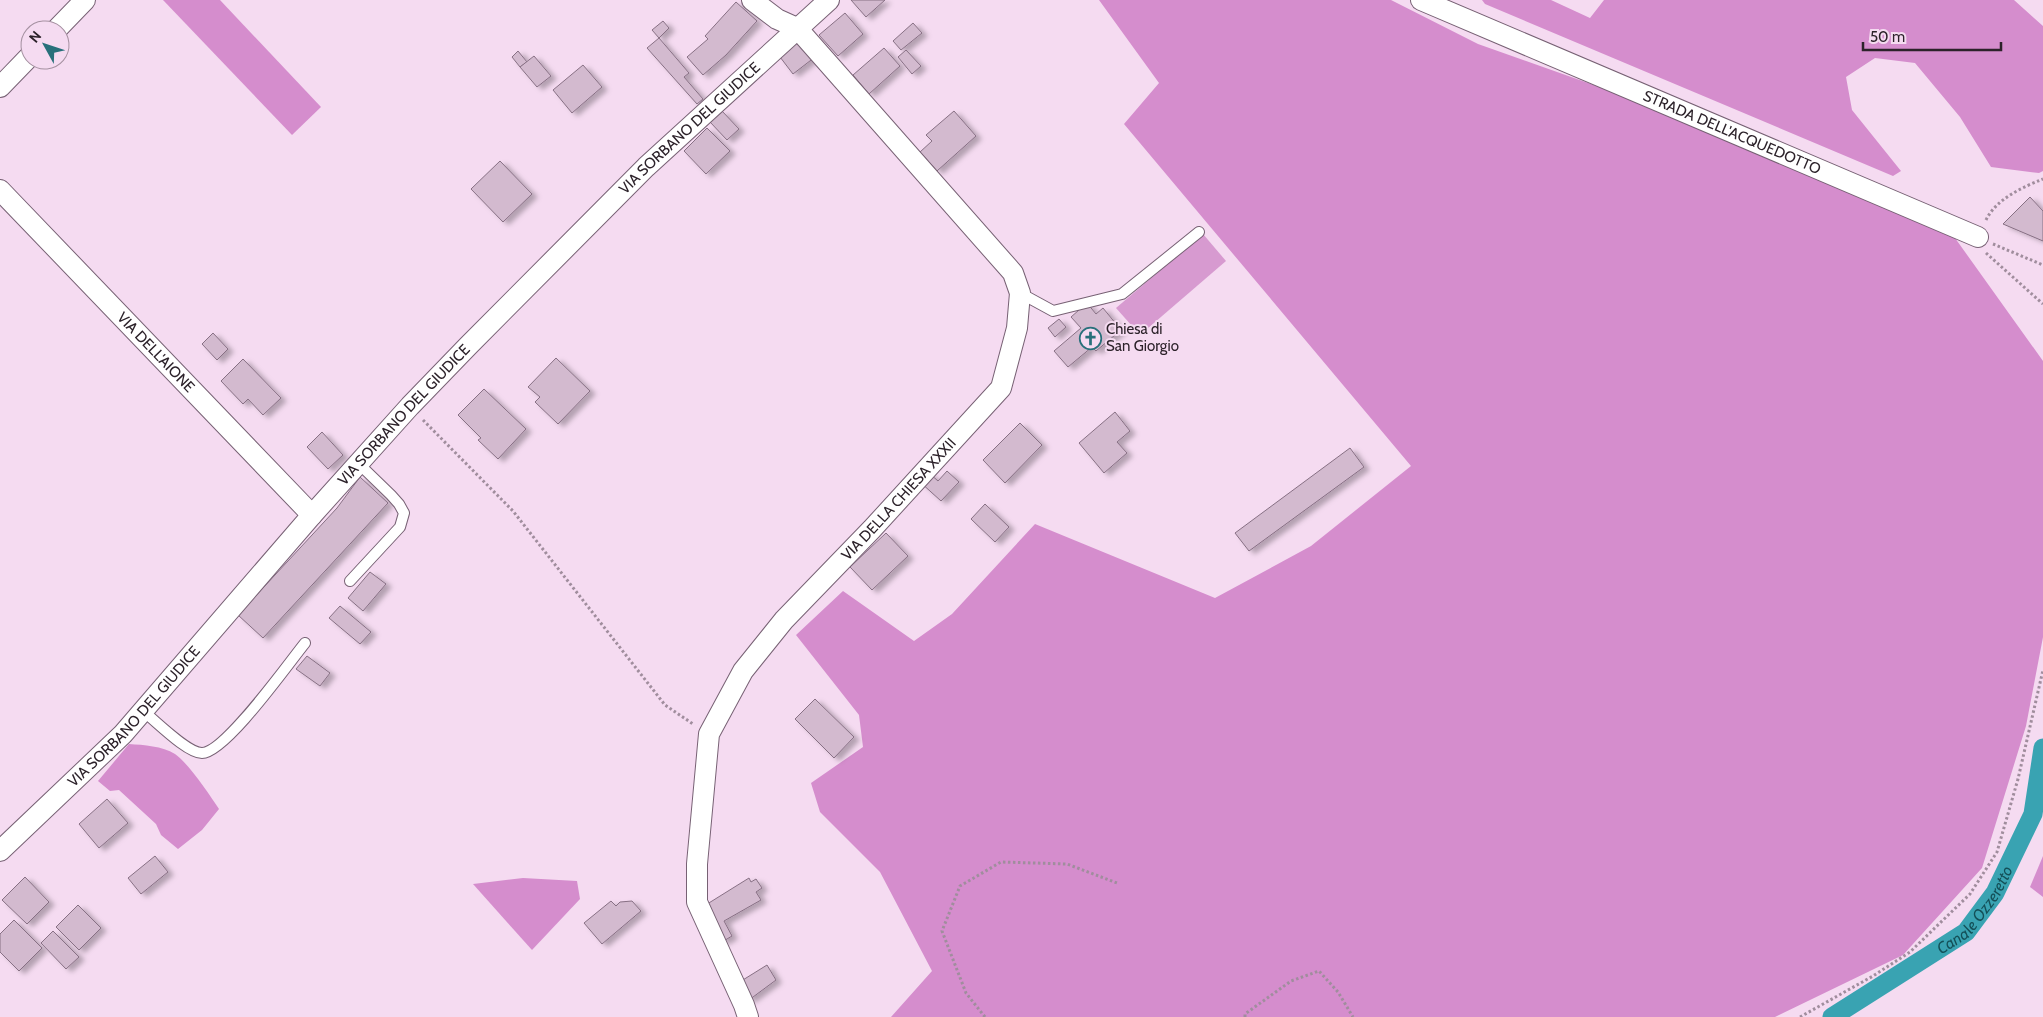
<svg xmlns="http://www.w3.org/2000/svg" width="2043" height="1017" font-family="Cabin,sans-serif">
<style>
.green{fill:#d79ad0}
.forest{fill:#d58dcd}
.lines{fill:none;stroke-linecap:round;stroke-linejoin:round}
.canal{stroke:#39a3b2;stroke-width:19}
.building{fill:#d3bacf;stroke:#877084;filter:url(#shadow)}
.service-casing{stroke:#776174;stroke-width:12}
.minor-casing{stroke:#776174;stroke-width:22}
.path{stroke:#a08d9d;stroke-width:3;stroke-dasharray:2.5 2.5;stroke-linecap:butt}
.service{stroke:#fff;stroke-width:10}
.minor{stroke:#fff;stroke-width:20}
.labels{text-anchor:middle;stroke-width:4;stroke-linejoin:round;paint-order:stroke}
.street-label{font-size:15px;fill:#2c222a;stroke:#f5dbf1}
.poi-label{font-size:15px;fill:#2c222a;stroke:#f5dbf1;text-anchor:start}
.water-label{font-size:16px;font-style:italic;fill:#145058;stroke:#f5dbf1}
</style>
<defs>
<filter id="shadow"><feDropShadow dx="5.5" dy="3" stdDeviation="2.5" flood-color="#0004"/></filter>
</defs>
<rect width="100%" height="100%" fill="#f5dbf1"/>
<polygon class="green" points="1203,234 1226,261 1140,335 1116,308"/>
<g class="forest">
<polygon points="163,0 220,0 321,107 292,135"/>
<polygon points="1099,0 1391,0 1478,44 1636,100 1950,231 2043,361 2043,637 2026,726 1982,868 1903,955 1775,1017 891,1017 932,971 880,872 820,812 811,783 863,747 859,715 796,635 843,591 914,641 952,614 1035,524 1215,598 1311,546 1411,466 1124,124 1159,83"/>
<polygon points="1482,0 1551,0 1590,18 1604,0 2014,0 2043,26 2043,171 2039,173 1991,167 1960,117 1915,63 1875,58 1846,77 1852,110 1901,171 1893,176 1485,4"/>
<path d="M129,744C144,745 162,746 175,754C189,764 209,794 219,809L202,830L178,849L161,835L156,824L119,790L110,791L98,781Z"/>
<polygon points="2043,856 2043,897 2030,887"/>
<polygon points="523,878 577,881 580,899 532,950 473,884"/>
</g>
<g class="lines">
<path class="canal" id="s1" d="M1832,1017L1966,932L1995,893L2033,814L2043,748"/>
</g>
<g class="building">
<polygon points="851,0 885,0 866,17"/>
<polygon points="736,2 757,21 726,55 703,75 687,57 708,39 705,36"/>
<polygon points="845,13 863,34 838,56 819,35"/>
<polygon points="663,21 669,28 659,38 652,30"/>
<polygon points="913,23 922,33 901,50 893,41"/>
<polygon points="659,38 689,73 684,77 703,99 697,104 647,48"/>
<polygon points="801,40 815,57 793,74 780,57"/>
<polygon points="884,48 900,66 869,94 853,75"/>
<polygon points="906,50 921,66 912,74 898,57"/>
<polygon points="518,51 527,62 520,67 512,57"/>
<polygon points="534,56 551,76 537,87 520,67"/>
<polygon points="583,65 602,87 572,113 553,90"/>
<polygon points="722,111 739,129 727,140 710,122"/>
<polygon points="954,111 976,136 937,171 920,152 932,141 926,135"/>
<polygon points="707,128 730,151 706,174 684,151"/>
<polygon points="500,161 532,194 503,222 471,189"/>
<polygon points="2030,197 2043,211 2043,241 2003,224"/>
<polygon points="1087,303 1096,314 1103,308 1121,330 1096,351 1092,347 1068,367 1054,351 1081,328 1071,317"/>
<polygon points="1059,319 1066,327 1055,337 1048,328"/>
<polygon points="213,333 228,349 217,360 202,344"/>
<polygon points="556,358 590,391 558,424 535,402 540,397 528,387"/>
<polygon points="243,359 281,398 263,415 248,399 243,404 221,381"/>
<polygon points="484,389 526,429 498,459 478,440 481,438 458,415"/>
<polygon points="1115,412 1130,431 1117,442 1127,453 1104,473 1079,443"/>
<polygon points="1020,423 1042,445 1005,483 983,460"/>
<polygon points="322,432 343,455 328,469 307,447"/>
<polygon points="1350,448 1364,467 1249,551 1235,533"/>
<polygon points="947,471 959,482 941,501 920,482 929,473 938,481"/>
<polygon points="360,477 388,503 263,638 238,615 337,508"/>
<polygon points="985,504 1009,527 995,542 971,519"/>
<polygon points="886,533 908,556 872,590 850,567"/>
<polygon points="370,572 386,584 363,611 348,598"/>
<polygon points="340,606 371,632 360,644 329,618"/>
<polygon points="307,656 330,673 320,686 296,669"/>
<polygon points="815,699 854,737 834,758 795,719"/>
<polygon points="107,799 128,823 99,848 79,824"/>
<polygon points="155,856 168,872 141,894 128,878"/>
<polygon points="25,877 49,902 27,924 2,900"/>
<polygon points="749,878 751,882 756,879 762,888 756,892 761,900 724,921 732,936 722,942 704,906"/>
<polygon points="611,901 616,906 620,902 632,901 641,911 602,944 584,923"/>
<polygon points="78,905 101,928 79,950 56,927"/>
<polygon points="14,920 42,948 19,971 0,952 0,934"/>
<polygon points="53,931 79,957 66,969 41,943"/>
<polygon points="767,965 776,980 749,1000 738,983"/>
</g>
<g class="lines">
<defs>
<g id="service">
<polyline points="1020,293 1053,311 1122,294 1199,232"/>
<polyline points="350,581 400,527 404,513 399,504 391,495 358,463"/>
<path d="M143,711C156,721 187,753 202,753C225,753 288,664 305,643"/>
</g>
<g id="minor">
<path id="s2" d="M1421,0L1978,237"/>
<polyline points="56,30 85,0"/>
<polyline points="0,87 30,56"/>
<path id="s3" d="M0,190L312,515"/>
<path id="s4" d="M0,851L123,734L312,515L410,406L468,346L646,167L829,0"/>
<path id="s5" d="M748,1017L744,1005L697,902V864L709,734L743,671L784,620L872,529L1001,388L1017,328L1020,293L1013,273L797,28L777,19L752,0"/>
</g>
</defs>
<use href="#service" class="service-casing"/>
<use href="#minor" class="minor-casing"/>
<g class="path">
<path d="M1986,220C1996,199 2023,187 2043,179"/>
<polyline points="1993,244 2043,265"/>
<polyline points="1986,253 2043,304"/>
<polyline points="423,420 513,511 665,705 693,724"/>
<polyline points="985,1017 966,993 942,931 960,886 1001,862 1067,864 1117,883"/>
<polyline points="1245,1017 1245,1014 1291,981 1319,971 1338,992 1353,1017"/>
<polyline points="1800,1017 1873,976 1910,952 1970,894 1997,852 2018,779 2043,670"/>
</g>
<use href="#service" class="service"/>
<use href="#minor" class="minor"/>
</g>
<defs>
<symbol id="church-ring" viewBox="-11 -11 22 22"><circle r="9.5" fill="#f5dbf1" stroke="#28707b" stroke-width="1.5"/><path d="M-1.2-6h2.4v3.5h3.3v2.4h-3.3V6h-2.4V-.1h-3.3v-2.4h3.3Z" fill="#28707b"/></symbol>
</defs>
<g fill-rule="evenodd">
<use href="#church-ring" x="1078" y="326" width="25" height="25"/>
</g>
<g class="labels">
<g class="street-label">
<text dy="5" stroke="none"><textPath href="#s4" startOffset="1000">VIA SORBANO DEL GIUDICE</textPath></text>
<text dy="5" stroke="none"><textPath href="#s2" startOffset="338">STRADA DELL'ACQUEDOTTO</textPath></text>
<text dy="5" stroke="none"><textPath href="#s3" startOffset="225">VIA DELL'AIONE</textPath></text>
<text dy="5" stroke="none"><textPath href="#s4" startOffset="595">VIA SORBANO DEL GIUDICE</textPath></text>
<text dy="5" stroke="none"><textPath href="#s5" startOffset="598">VIA DELLA CHIESA XXXII</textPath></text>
<text dy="5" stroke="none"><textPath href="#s4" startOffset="190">VIA SORBANO DEL GIUDICE</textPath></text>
</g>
<g class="poi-label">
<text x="1106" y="334">Chiesa di<tspan x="1106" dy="17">San Giorgio</tspan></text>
</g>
<g class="water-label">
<text dy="6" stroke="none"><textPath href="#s1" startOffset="181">Canale Ozzeretto</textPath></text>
</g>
</g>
<g transform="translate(45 45) rotate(310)"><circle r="24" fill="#f5dbf1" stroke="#a591a1"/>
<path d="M0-4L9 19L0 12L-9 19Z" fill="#28707b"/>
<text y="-8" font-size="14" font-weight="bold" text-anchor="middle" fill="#2c222a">N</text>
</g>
<path d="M1863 42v8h138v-8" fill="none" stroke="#2c222a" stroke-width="2.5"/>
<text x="1870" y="42" font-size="15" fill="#2c222a" stroke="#f5dbf1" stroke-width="4" paint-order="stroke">50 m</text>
</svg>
